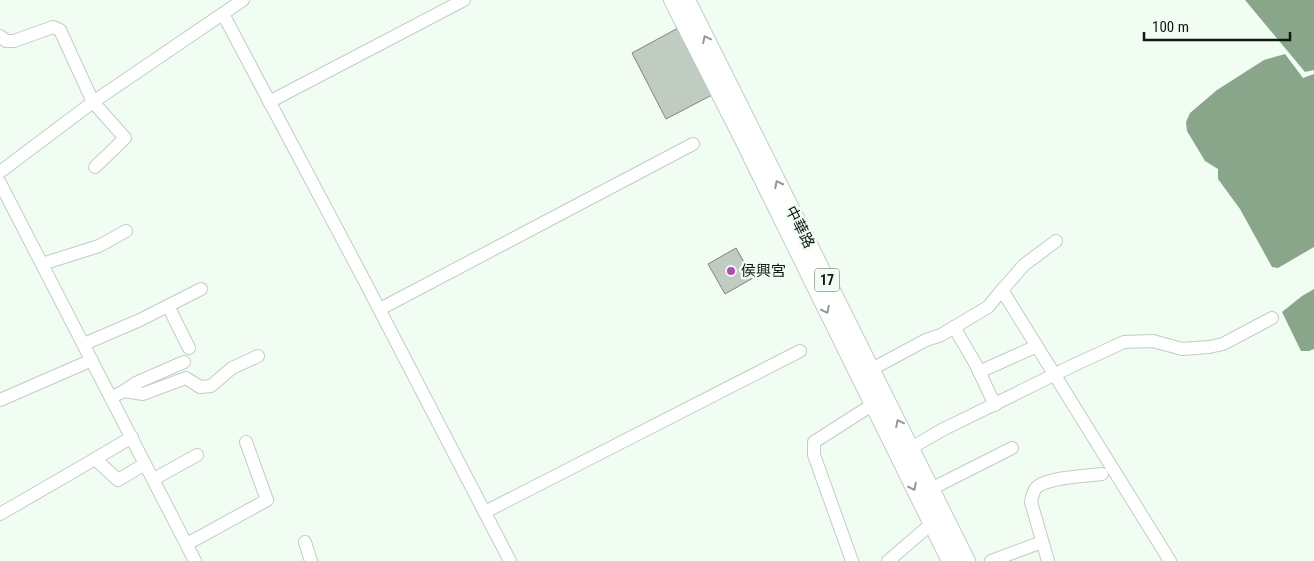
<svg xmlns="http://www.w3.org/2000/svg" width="1314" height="561" font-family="'Roboto Condensed','Noto Sans TC',sans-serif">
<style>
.water{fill:#89a68b}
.building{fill:#c0cbc1;stroke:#7d877d}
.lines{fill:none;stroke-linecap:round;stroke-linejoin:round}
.minor-casing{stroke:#c2cdc3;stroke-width:14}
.major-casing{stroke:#c2cdc3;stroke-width:18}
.minor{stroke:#fff;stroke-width:12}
.major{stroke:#fff;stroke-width:16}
.oneway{stroke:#959795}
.poi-dot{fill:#b04cb1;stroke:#f1fdf2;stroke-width:2}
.labels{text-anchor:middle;stroke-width:5;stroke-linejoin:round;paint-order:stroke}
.shield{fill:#f1fdf2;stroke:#565c56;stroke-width:1}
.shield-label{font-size:14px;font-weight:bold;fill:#131713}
.street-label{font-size:15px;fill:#131713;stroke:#f1fdf2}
.poi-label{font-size:15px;fill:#131713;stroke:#f1fdf2;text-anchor:start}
</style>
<rect width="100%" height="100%" fill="#f1fdf2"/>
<g class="water">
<polygon points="1245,0 1314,0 1314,70 1305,72"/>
<polygon points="1285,54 1303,78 1314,74 1314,247 1278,268 1272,267 1240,209 1218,179 1218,169 1205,161 1187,131 1186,122 1190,113 1217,90 1264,60"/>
<polygon points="1314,289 1314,349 1309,351 1301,351 1282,312 1302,296"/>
</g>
<g class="building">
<polygon points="678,28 712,95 666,119 632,53"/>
<polygon points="736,248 753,278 725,294 708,264"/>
</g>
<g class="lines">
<defs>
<g id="minor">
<polyline points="223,14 363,278 510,561"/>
<polyline points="0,36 6,41 14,41 53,27 60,30 93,102 125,138 95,167"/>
<polyline points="269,102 464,0"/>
<polyline points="0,172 93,102 243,0"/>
<polyline points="0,183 195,561"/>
<polyline points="42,264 99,246 126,231"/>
<polyline points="1002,290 1024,265 1056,241"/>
<polyline points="168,306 189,348"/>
<polyline points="380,309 693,144"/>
<polyline points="954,327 975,363 995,405"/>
<polyline points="84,344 140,320 201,289"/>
<polyline points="872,369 926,340 941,335 988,307 1002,290 1170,561"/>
<polyline points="979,372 1037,346"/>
<polyline points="124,391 136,383 184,362"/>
<polyline points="112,397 124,391 143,394 186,378 200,387 211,386 232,368 258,356"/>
<polyline points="0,400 92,360"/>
<polyline points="911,448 942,430 1074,365 1124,342 1153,341 1182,349 1209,347 1223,344 1272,318"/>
<polyline points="95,459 132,437"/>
<polyline points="154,479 197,455"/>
<polyline points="931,489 1012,448"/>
<polyline points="485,512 800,351"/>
<polyline points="0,514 95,459 118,480 145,464"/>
<polyline points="305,542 311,561"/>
<polyline points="187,544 267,500 246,442"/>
<polyline points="852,561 814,455 814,442 872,405"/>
<polyline points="888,561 937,519"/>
<polyline points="991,561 1042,542"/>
<path d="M1048,561L1031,502C1032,497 1033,492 1036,488C1046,477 1087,476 1102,474"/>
</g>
<g id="major">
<polyline points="672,0 742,138 950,561"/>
<polyline points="687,0 967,561"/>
</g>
</defs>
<use href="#minor" class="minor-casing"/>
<use href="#major" class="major-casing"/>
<use href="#minor" class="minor"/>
<use href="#major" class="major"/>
</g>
<defs><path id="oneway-chevron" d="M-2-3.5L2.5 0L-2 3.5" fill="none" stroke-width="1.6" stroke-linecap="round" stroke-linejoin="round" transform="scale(1.25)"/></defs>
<g class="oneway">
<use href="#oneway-chevron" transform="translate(706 39) rotate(-116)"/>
<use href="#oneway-chevron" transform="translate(778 184) rotate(-117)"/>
<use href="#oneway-chevron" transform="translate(826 310) rotate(64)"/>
<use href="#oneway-chevron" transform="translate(899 423) rotate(-116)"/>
<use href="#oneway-chevron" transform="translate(913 487) rotate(64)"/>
</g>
<circle class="poi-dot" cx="731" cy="271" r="5"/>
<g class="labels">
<rect class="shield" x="814.5" y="268.5" width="25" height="23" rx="4"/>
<g class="shield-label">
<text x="827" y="285">17</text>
</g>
<g class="street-label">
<text transform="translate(800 227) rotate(63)" y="5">中華路</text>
</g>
<g class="poi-label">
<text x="741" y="276">侯興宮</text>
</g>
</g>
<path d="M1144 32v8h146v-8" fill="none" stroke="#131713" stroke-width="2.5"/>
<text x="1152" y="32" font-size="15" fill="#131713" stroke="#f1fdf2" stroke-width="4" paint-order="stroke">100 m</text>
</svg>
